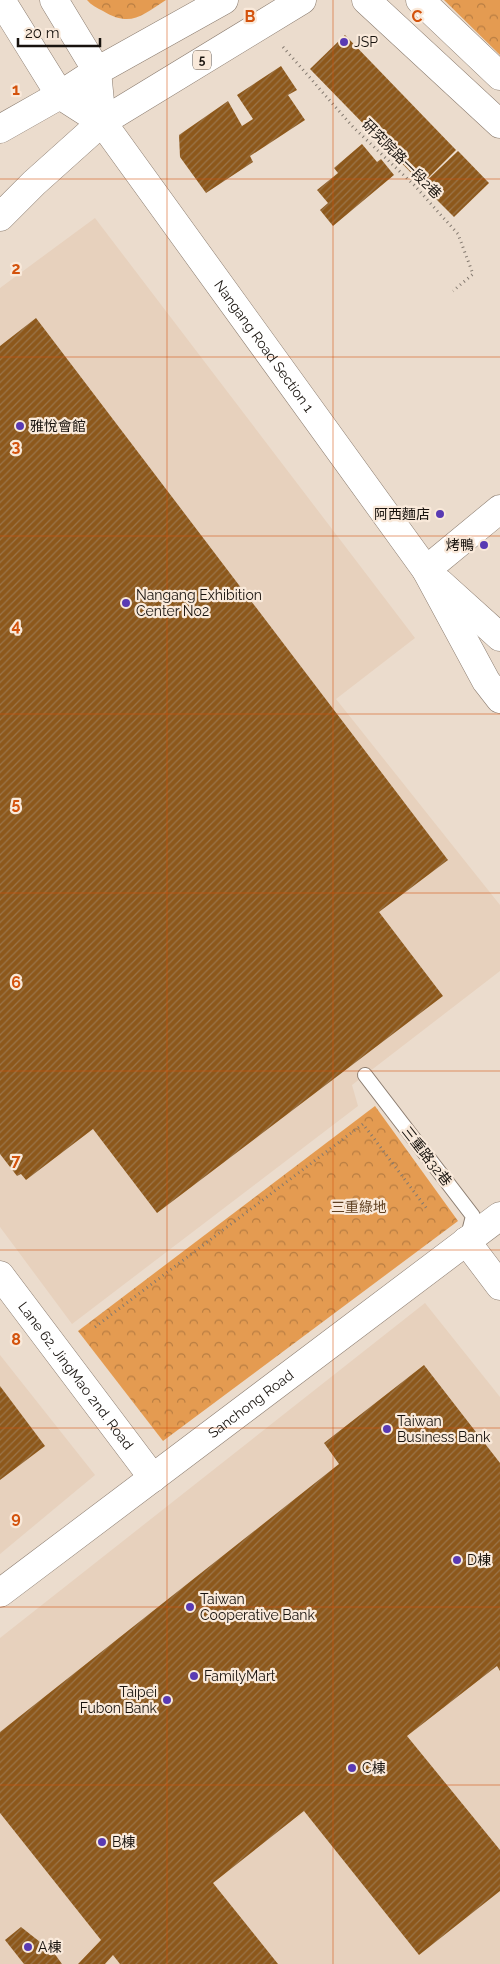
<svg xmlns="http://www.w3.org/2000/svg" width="500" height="1964" font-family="Raleway,'Noto Sans TC',sans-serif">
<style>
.built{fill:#e7d1bd}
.park{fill:url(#park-crowns)}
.building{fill:url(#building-hatch)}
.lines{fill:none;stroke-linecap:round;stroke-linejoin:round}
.lane-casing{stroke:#8c7d70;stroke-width:16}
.street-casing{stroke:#8c7d70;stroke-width:29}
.secondary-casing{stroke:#8c7d70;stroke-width:29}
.primary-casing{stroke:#8c7d70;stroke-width:29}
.path{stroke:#83796f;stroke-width:3;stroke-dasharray:1 4;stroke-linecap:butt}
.lane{stroke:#fff;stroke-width:14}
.street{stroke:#fff;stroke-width:28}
.secondary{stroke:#fff;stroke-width:28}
.primary{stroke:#fff;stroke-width:28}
.grid{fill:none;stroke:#d3520c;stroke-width:1;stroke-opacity:0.55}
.poi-dot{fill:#593ab3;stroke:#f9e9da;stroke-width:2}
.labels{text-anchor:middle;stroke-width:4.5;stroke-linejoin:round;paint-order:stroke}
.shield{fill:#f9e9da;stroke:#5c534b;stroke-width:1}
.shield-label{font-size:12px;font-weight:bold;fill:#18130e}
.poi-label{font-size:14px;fill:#18130e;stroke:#f9e9da;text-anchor:start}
.street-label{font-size:14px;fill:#18130e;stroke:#f9e9da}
.park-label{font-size:14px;fill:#604122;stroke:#f9e9da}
.grid-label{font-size:16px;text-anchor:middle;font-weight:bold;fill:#d3520c;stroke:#f9e9da;stroke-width:4.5;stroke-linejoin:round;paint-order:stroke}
</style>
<defs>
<pattern id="park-crowns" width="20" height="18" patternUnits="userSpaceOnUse" patternTransform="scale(1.25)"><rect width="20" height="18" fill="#e49b51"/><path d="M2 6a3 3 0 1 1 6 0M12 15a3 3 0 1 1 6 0" fill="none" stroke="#b87d42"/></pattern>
<pattern id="building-hatch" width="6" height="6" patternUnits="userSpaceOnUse" patternTransform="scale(1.25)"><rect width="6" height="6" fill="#8d581b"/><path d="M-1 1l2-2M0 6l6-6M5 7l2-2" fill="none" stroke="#9a754a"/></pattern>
</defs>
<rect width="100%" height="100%" fill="#ebdccd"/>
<g class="built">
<polygon points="95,218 415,638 336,699 500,905 500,971 352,1085 358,1106 72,1324 0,1227 0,288"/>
<polygon points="425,1303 500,1397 500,1964 0,1964 0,1638"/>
<polygon points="0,1355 95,1475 0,1554"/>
</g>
<g class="park">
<path d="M87,0H166C142,15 131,28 103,11C97,8 91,5 87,0Z"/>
<polygon points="444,0 500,0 500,55"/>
<polygon points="375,1106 458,1221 163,1441 78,1331"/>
</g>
<g class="building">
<polygon points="345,35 456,150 422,184 310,69"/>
<polygon points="281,66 297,90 288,95 305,120 250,156 253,162 206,193 180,157 179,135 228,101 242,126 253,119 237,95"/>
<polygon points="362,144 377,162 381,159 394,175 333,226 320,210 328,203 317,190 338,173 334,168"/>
<polygon points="458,151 489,183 454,217 422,185"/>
<polygon points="36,318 448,860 379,912 443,996 157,1213 93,1129 26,1180 21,1174 17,1176 0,1154 0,346"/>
<polygon points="424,1365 500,1463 500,1671 497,1666 407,1736 500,1850 500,1891 419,1955 304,1811 213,1883 278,1964 120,1964 113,1955 105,1964 78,1964 101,1940 0,1813 0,1732 339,1464 324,1443"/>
<polygon points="0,1386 45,1446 0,1480"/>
<polygon points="21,1927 54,1953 62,1964 24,1964 5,1940"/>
</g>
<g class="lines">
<defs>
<polyline id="lane" points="365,1075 473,1216 468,1236"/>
<g id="street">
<polyline points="426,570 500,509"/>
<polyline points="466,1241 500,1286"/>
<path id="s1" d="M0,1275L153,1478"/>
</g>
<g id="secondary">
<polyline points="366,0 500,124"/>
<polyline points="420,0 500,76"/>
<path id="s2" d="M0,129L60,95L97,71L102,122L426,570L486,681L500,699"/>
<polyline points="0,217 34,183 102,122"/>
<polyline points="440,583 500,637"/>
<path id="s3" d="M0,1593L500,1216"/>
</g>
<g id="primary">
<polyline points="1,0 60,95 102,122 302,0"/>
<polyline points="54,0 97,71 224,0"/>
</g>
</defs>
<use href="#lane" class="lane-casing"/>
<use href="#street" class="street-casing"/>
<use href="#secondary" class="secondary-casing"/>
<use href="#primary" class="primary-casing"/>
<g class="path">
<polyline points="283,47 353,127 414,185 458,234 473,274 453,291"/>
<polyline points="95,1327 363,1124 427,1209"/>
</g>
<use href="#lane" class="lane"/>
<use href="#street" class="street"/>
<use href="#secondary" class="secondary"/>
<use href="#primary" class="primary"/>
</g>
<path class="grid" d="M167,0V1964M333,0V1964M0,179H500M0,357H500M0,536H500M0,714H500M0,893H500M0,1071H500M0,1250H500M0,1428H500M0,1607H500M0,1785H500"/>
<g class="poi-dot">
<circle cx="344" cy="42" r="5"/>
<circle cx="20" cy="426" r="5"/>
<circle cx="440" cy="514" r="5"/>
<circle cx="484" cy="545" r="5"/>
<circle cx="126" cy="603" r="5"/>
<circle cx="387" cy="1429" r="5"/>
<circle cx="457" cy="1560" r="5"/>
<circle cx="190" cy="1607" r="5"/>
<circle cx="194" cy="1676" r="5"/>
<circle cx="167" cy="1700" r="5"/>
<circle cx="352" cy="1768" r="5"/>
<circle cx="102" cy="1842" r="5"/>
<circle cx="28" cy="1947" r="5"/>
</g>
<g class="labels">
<rect class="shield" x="193" y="50.5" width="18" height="19" rx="4"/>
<g class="shield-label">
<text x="202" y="64">5</text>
</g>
<g class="poi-label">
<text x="354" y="47">JSP</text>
<text x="30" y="431">雅悅會館</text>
<text x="430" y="519" text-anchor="end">阿西麵店</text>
<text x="474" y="550" text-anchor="end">烤鴨</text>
<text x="136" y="600">Nangang Exhibition<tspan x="136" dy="16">Center No2</tspan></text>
<text x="397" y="1426">Taiwan<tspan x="397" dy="16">Business Bank</tspan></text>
<text x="467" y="1565">D棟</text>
<text x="200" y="1604">Taiwan<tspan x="200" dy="16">Cooperative Bank</tspan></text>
<text x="204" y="1681">FamilyMart</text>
<text x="157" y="1697" text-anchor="end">Taipei<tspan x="157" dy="16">Fubon Bank</tspan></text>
<text x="362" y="1773">C棟</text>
<text x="112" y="1847">B棟</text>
<text x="38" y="1952">A棟</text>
</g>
<g class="street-label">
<text transform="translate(402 159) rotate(45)" y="5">研究院路一段2巷</text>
<text dy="5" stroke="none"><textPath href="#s2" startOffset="441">Nangang Road Section 1</textPath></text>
<text transform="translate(427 1156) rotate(52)" y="5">三重路32巷</text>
<text dy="5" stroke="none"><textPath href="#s1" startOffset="126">Lane 62, JingMao 2nd. Road</textPath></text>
<text dy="5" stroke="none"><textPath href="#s3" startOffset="314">Sanchong Road</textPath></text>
</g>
<g class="park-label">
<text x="359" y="1212">三重綠地</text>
</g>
</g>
<g class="grid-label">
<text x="250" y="22">B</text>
<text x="417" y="22">C</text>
<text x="16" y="95">1</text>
<text x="16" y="274">2</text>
<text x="16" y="452">3</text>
<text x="16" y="631">4</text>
<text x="16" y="809">5</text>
<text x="16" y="988">6</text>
<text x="16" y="1166">7</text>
<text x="16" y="1345">8</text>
<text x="16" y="1523">9</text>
</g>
<path d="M18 38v8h82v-8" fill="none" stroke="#18130e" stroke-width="2.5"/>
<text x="25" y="38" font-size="15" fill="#18130e" stroke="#f9e9da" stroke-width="4" paint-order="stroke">20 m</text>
</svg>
